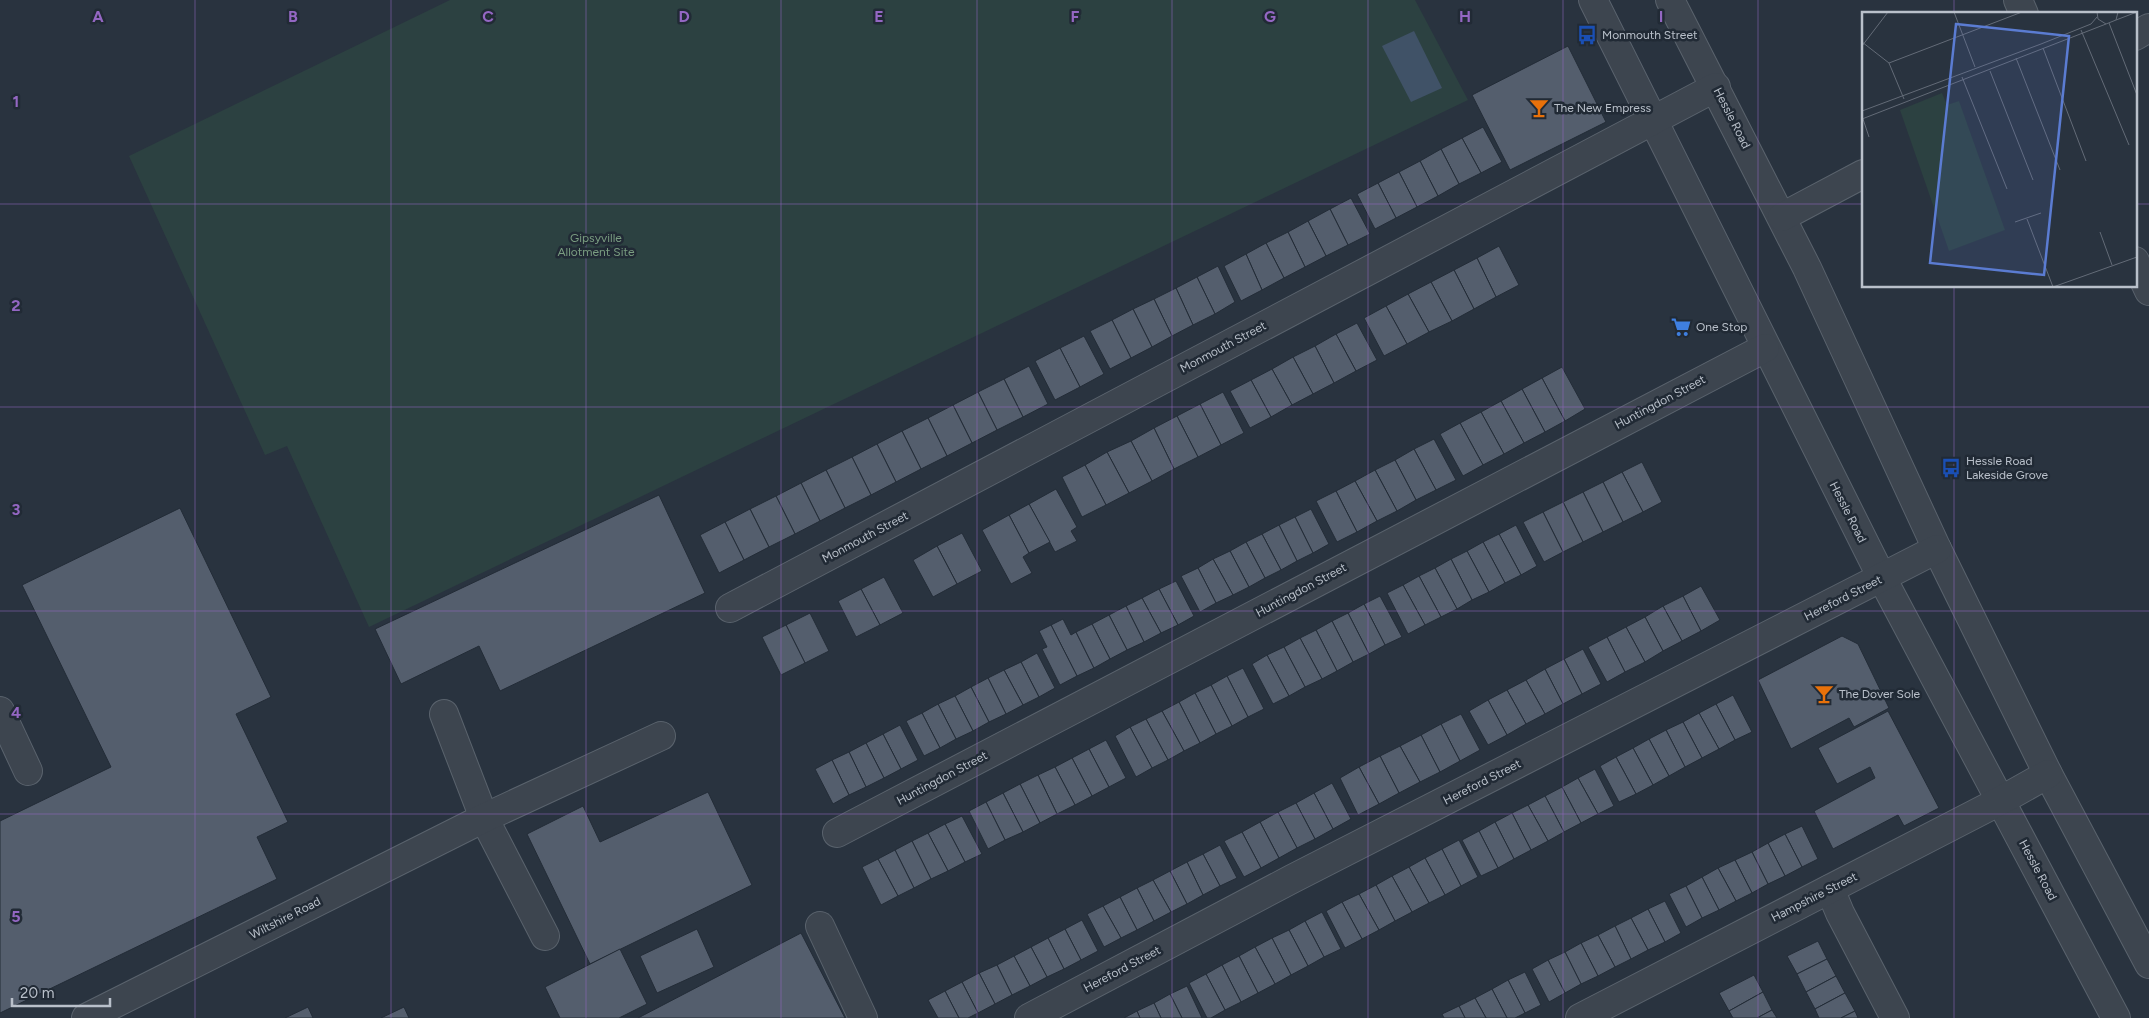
<svg xmlns="http://www.w3.org/2000/svg" width="2149" height="1018" font-family="Figtree,sans-serif">
<style>
.green{fill:#2c4141}
.water{fill:#405267}
.building{fill:#545e6d;stroke:#232c37}
.lines{fill:none;stroke-linecap:round;stroke-linejoin:round}
.minor-casing{stroke:#5a636d;stroke-width:30}
.minor{stroke:#3d454f;stroke-width:28}
.grid{fill:none;stroke:#9467c3;stroke-width:1;stroke-opacity:0.55}
.labels{text-anchor:middle;stroke-width:5;stroke-linejoin:round;paint-order:stroke}
.poi-label{font-size:12px;fill:#b9c0ca;stroke:#212a35;text-anchor:start}
.street-label{font-size:12px;fill:#b9c0ca;stroke:#212a35}
.park-label{font-size:12px;fill:#7a9d81;stroke:#212a35}
.inset-road{fill:none;stroke:#636b77;stroke-width:1}
.view{fill:#5b7cd2;fill-opacity:0.15;stroke:#5b7cd2;stroke-width:2.5}
.inset-edge{fill:none;stroke:#b9c0ca;stroke-width:2.5}
.grid-label{font-size:16px;text-anchor:middle;font-weight:bold;fill:#9467c3;stroke:#212a35;stroke-width:5;stroke-linejoin:round;paint-order:stroke}
</style>
<rect width="100%" height="100%" fill="#29333f"/>
<polygon class="green" points="450,0 1415,0 1468,100 369,627 287,446 265,455 129,156"/>
<polygon class="water" points="1414,31 1442,88 1411,102 1382,46"/>
<g class="building">
<polygon points="1568,46 1606,122 1510,170 1472,95"/>
<polygon points="1483,127 1502,162 1481,173 1462,138"/>
<polygon points="1462,138 1481,173 1459,184 1441,149"/>
<polygon points="1441,149 1459,184 1438,196 1420,161"/>
<polygon points="1420,161 1438,196 1417,207 1399,172"/>
<polygon points="1399,172 1417,207 1396,218 1378,183"/>
<polygon points="1378,183 1396,218 1375,229 1357,194"/>
<polygon points="1351,198 1370,234 1348,245 1330,209"/>
<polygon points="1330,209 1348,245 1326,256 1308,221"/>
<polygon points="1308,221 1326,256 1305,267 1288,232"/>
<polygon points="1288,232 1305,267 1284,278 1266,243"/>
<polygon points="1266,243 1284,278 1262,290 1246,254"/>
<polygon points="1499,246 1519,285 1496,297 1477,258"/>
<polygon points="1246,254 1262,290 1241,301 1224,266"/>
<polygon points="1477,258 1496,297 1474,309 1454,270"/>
<polygon points="1218,266 1235,302 1215,314 1197,277"/>
<polygon points="1454,270 1474,309 1452,321 1431,282"/>
<polygon points="1197,277 1215,314 1193,325 1176,288"/>
<polygon points="1431,282 1452,321 1429,332 1408,294"/>
<polygon points="1176,288 1193,325 1172,336 1154,299"/>
<polygon points="1408,294 1429,332 1407,344 1386,306"/>
<polygon points="1154,299 1172,336 1152,347 1133,309"/>
<polygon points="1386,306 1407,344 1384,356 1364,318"/>
<polygon points="1133,309 1152,347 1131,358 1112,320"/>
<polygon points="1112,320 1131,358 1110,369 1090,331"/>
<polygon points="1357,323 1377,360 1356,371 1336,334"/>
<polygon points="1336,334 1356,371 1334,383 1315,346"/>
<polygon points="1084,336 1104,374 1080,387 1060,348"/>
<polygon points="1315,346 1334,383 1313,394 1293,357"/>
<polygon points="1060,348 1080,387 1055,400 1035,361"/>
<polygon points="1293,357 1313,394 1292,405 1272,369"/>
<polygon points="1029,366 1048,404 1023,417 1004,379"/>
<polygon points="1562,367 1585,409 1565,421 1542,378"/>
<polygon points="1272,369 1292,405 1271,417 1251,380"/>
<polygon points="1542,378 1565,421 1545,432 1522,389"/>
<polygon points="1004,379 1023,417 997,430 978,392"/>
<polygon points="1251,380 1271,417 1250,428 1230,391"/>
<polygon points="1522,389 1545,432 1524,443 1501,401"/>
<polygon points="978,392 997,430 972,443 953,405"/>
<polygon points="1223,392 1244,433 1221,445 1200,404"/>
<polygon points="1501,401 1524,443 1504,454 1481,412"/>
<polygon points="1200,404 1221,445 1198,457 1177,416"/>
<polygon points="953,405 972,443 947,456 928,418"/>
<polygon points="1481,412 1504,454 1483,465 1460,423"/>
<polygon points="1177,416 1198,457 1174,469 1154,428"/>
<polygon points="928,418 947,456 921,469 902,431"/>
<polygon points="1460,423 1483,465 1463,476 1440,434"/>
<polygon points="1154,428 1174,469 1152,481 1131,441"/>
<polygon points="902,431 921,469 896,482 877,444"/>
<polygon points="1434,439 1456,480 1436,490 1414,449"/>
<polygon points="1131,441 1152,481 1129,493 1107,452"/>
<polygon points="877,444 896,482 871,495 852,457"/>
<polygon points="1414,449 1436,490 1416,500 1395,460"/>
<polygon points="1107,452 1129,493 1106,505 1085,465"/>
<polygon points="852,457 871,495 845,508 826,470"/>
<polygon points="1395,460 1416,500 1397,511 1375,470"/>
<polygon points="1642,462 1662,502 1643,512 1622,472"/>
<polygon points="1085,465 1106,505 1082,517 1062,477"/>
<polygon points="826,470 845,508 820,521 801,483"/>
<polygon points="1375,470 1397,511 1377,521 1355,481"/>
<polygon points="1622,472 1643,512 1623,522 1603,482"/>
<polygon points="1355,481 1377,521 1357,532 1336,491"/>
<polygon points="1603,482 1623,522 1603,532 1583,492"/>
<polygon points="801,483 820,521 795,534 776,496"/>
<polygon points="1056,489 1077,527 1071,531 1077,541 1055,552 1029,504"/>
<polygon points="1336,491 1357,532 1337,542 1316,501"/>
<polygon points="1583,492 1603,532 1583,542 1563,502"/>
<polygon points="659,495 705,593 500,691 479,646 401,684 375,629"/>
<polygon points="776,496 795,534 769,547 750,509"/>
<polygon points="1563,502 1583,542 1563,552 1543,512"/>
<polygon points="1029,504 1050,542 1029,553 1009,515"/>
<polygon points="180,508 271,697 236,714 288,822 257,837 277,879 0,1013 0,821 111,767 22,585"/>
<polygon points="750,509 769,547 744,560 725,522"/>
<polygon points="1311,509 1329,544 1313,553 1295,517"/>
<polygon points="1543,512 1563,552 1544,562 1523,522"/>
<polygon points="1009,515 1029,553 1023,557 1032,573 1011,584 982,530"/>
<polygon points="1295,517 1313,553 1297,561 1279,525"/>
<polygon points="725,522 744,560 719,573 700,535"/>
<polygon points="1279,525 1297,561 1281,570 1262,534"/>
<polygon points="1516,525 1537,566 1521,575 1499,534"/>
<polygon points="962,533 982,571 957,584 937,546"/>
<polygon points="1262,534 1281,570 1265,578 1246,542"/>
<polygon points="1499,534 1521,575 1505,583 1483,542"/>
<polygon points="1246,542 1265,578 1249,587 1230,551"/>
<polygon points="1483,542 1505,583 1489,592 1467,551"/>
<polygon points="937,546 957,584 933,597 913,560"/>
<polygon points="1230,551 1249,587 1233,595 1213,559"/>
<polygon points="1467,551 1489,592 1472,600 1451,559"/>
<polygon points="1213,559 1233,595 1216,603 1198,568"/>
<polygon points="1451,559 1472,600 1457,609 1435,568"/>
<polygon points="1198,568 1216,603 1200,612 1181,576"/>
<polygon points="1435,568 1457,609 1441,617 1419,576"/>
<polygon points="1419,576 1441,617 1425,625 1403,585"/>
<polygon points="884,577 903,613 880,625 861,589"/>
<polygon points="1176,581 1194,616 1178,625 1159,589"/>
<polygon points="1403,585 1425,625 1408,634 1387,593"/>
<polygon points="1701,586 1720,620 1701,631 1683,596"/>
<polygon points="861,589 880,625 856,637 838,601"/>
<polygon points="1159,589 1178,625 1161,633 1142,598"/>
<polygon points="1380,596 1402,637 1385,645 1364,604"/>
<polygon points="1683,596 1701,631 1682,641 1663,606"/>
<polygon points="1142,598 1161,633 1144,642 1126,606"/>
<polygon points="1364,604 1385,645 1369,654 1348,613"/>
<polygon points="1126,606 1144,642 1127,650 1109,615"/>
<polygon points="1663,606 1682,641 1663,651 1645,617"/>
<polygon points="810,613 829,651 805,663 786,625"/>
<polygon points="1348,613 1369,654 1353,662 1332,621"/>
<polygon points="1109,615 1127,650 1110,659 1092,624"/>
<polygon points="1645,617 1663,651 1645,662 1626,627"/>
<polygon points="1063,619 1071,635 1076,632 1094,668 1077,676 1051,625"/>
<polygon points="1332,621 1353,662 1337,671 1316,630"/>
<polygon points="1092,624 1110,659 1094,668 1076,632"/>
<polygon points="786,625 805,663 781,675 762,637"/>
<polygon points="1051,625 1077,676 1060,685 1042,649 1047,647 1039,631"/>
<polygon points="1626,627 1645,662 1625,672 1607,637"/>
<polygon points="1316,630 1337,671 1322,679 1300,638"/>
<polygon points="1842,636 1858,644 1889,708 1854,727 1849,718 1791,749 1758,680"/>
<polygon points="1607,637 1625,672 1607,682 1588,647"/>
<polygon points="1300,638 1322,679 1305,687 1284,647"/>
<polygon points="1284,647 1305,687 1289,696 1267,655"/>
<polygon points="1583,649 1601,684 1582,694 1564,659"/>
<polygon points="1037,653 1055,688 1039,697 1021,662"/>
<polygon points="1267,655 1289,696 1273,704 1252,664"/>
<polygon points="1564,659 1582,694 1563,704 1545,669"/>
<polygon points="1021,662 1039,697 1023,705 1004,670"/>
<polygon points="1243,668 1264,709 1248,717 1227,676"/>
<polygon points="1545,669 1563,704 1545,714 1526,680"/>
<polygon points="1004,670 1023,705 1006,714 988,678"/>
<polygon points="1227,676 1248,717 1232,726 1211,685"/>
<polygon points="988,678 1006,714 989,722 971,687"/>
<polygon points="1526,680 1545,714 1526,724 1507,690"/>
<polygon points="1211,685 1232,726 1216,734 1195,693"/>
<polygon points="971,687 989,722 973,731 955,696"/>
<polygon points="1507,690 1526,724 1507,735 1488,700"/>
<polygon points="1195,693 1216,734 1200,743 1179,702"/>
<polygon points="1733,695 1752,732 1735,740 1716,704"/>
<polygon points="955,696 973,731 956,739 938,704"/>
<polygon points="1488,700 1507,735 1488,745 1469,711"/>
<polygon points="1179,702 1200,743 1184,751 1162,711"/>
<polygon points="938,704 956,739 940,748 922,713"/>
<polygon points="1716,704 1735,740 1719,749 1699,713"/>
<polygon points="1162,711 1184,751 1168,760 1146,719"/>
<polygon points="1888,711 1939,808 1904,826 1898,815 1833,849 1814,811 1875,778 1870,767 1837,784 1818,748"/>
<polygon points="922,713 940,748 924,756 906,721"/>
<polygon points="1699,713 1719,749 1702,758 1683,722"/>
<polygon points="1461,714 1480,750 1460,761 1441,724"/>
<polygon points="1146,719 1168,760 1152,768 1130,727"/>
<polygon points="1683,722 1702,758 1685,767 1666,730"/>
<polygon points="1441,724 1460,761 1440,772 1421,735"/>
<polygon points="900,725 918,760 901,769 883,734"/>
<polygon points="1130,727 1152,768 1136,777 1115,736"/>
<polygon points="1666,730 1685,767 1669,776 1649,739"/>
<polygon points="883,734 901,769 884,778 866,743"/>
<polygon points="1421,735 1440,772 1420,782 1400,746"/>
<polygon points="1649,739 1669,776 1653,785 1633,748"/>
<polygon points="1106,740 1126,778 1109,787 1089,749"/>
<polygon points="866,743 884,778 866,787 849,752"/>
<polygon points="1400,746 1420,782 1399,793 1380,756"/>
<polygon points="1633,748 1653,785 1636,794 1616,757"/>
<polygon points="1089,749 1109,787 1092,796 1072,758"/>
<polygon points="849,752 866,787 849,795 832,760"/>
<polygon points="1380,756 1399,793 1379,804 1359,767"/>
<polygon points="1616,757 1636,794 1619,802 1600,766"/>
<polygon points="1072,758 1092,796 1075,805 1055,767"/>
<polygon points="832,760 849,795 833,804 815,769"/>
<polygon points="1055,767 1075,805 1057,814 1038,775"/>
<polygon points="1359,767 1379,804 1358,815 1340,778"/>
<polygon points="1595,769 1614,806 1598,814 1578,778"/>
<polygon points="1038,775 1057,814 1040,823 1020,784"/>
<polygon points="1578,778 1598,814 1581,823 1562,787"/>
<polygon points="1332,783 1351,819 1333,829 1314,793"/>
<polygon points="1020,784 1040,823 1023,832 1003,793"/>
<polygon points="1562,787 1581,823 1564,832 1545,796"/>
<polygon points="708,792 752,885 590,964 527,834 583,806 600,842"/>
<polygon points="1003,793 1023,832 1005,840 986,802"/>
<polygon points="1314,793 1333,829 1315,839 1296,803"/>
<polygon points="1545,796 1564,832 1548,841 1528,805"/>
<polygon points="986,802 1005,840 988,849 969,811"/>
<polygon points="1296,803 1315,839 1297,848 1278,812"/>
<polygon points="1528,805 1548,841 1531,850 1512,813"/>
<polygon points="1278,812 1297,848 1279,858 1260,822"/>
<polygon points="1512,813 1531,850 1514,859 1495,822"/>
<polygon points="962,816 982,854 965,862 945,824"/>
<polygon points="1260,822 1279,858 1261,868 1242,832"/>
<polygon points="1495,822 1514,859 1498,868 1479,831"/>
<polygon points="945,824 965,862 948,871 928,833"/>
<polygon points="1802,826 1818,859 1802,867 1785,834"/>
<polygon points="1479,831 1498,868 1481,876 1462,840"/>
<polygon points="1242,832 1261,868 1244,877 1224,841"/>
<polygon points="928,833 948,871 931,879 912,841"/>
<polygon points="1785,834 1802,867 1785,876 1768,843"/>
<polygon points="1459,840 1478,877 1461,886 1442,849"/>
<polygon points="912,841 931,879 914,888 895,850"/>
<polygon points="1768,843 1785,876 1768,884 1752,852"/>
<polygon points="1220,845 1237,878 1220,886 1203,854"/>
<polygon points="1442,849 1461,886 1445,895 1425,858"/>
<polygon points="895,850 914,888 898,896 878,859"/>
<polygon points="1752,852 1768,884 1752,893 1735,860"/>
<polygon points="1203,854 1220,886 1203,895 1187,862"/>
<polygon points="1425,858 1445,895 1429,903 1409,867"/>
<polygon points="878,859 898,896 881,905 862,867"/>
<polygon points="1735,860 1752,893 1736,901 1718,868"/>
<polygon points="1187,862 1203,895 1187,904 1170,871"/>
<polygon points="1409,867 1429,903 1412,912 1392,876"/>
<polygon points="1718,868 1736,901 1719,910 1702,877"/>
<polygon points="1170,871 1187,904 1171,912 1153,880"/>
<polygon points="1392,876 1412,912 1395,921 1376,885"/>
<polygon points="1702,877 1719,910 1702,918 1686,886"/>
<polygon points="1153,880 1171,912 1154,921 1137,888"/>
<polygon points="1376,885 1395,921 1379,930 1359,894"/>
<polygon points="1686,886 1702,918 1686,927 1669,894"/>
<polygon points="1137,888 1154,921 1137,930 1120,897"/>
<polygon points="1359,894 1379,930 1362,939 1342,902"/>
<polygon points="1120,897 1137,930 1121,938 1103,906"/>
<polygon points="1665,901 1681,933 1665,942 1648,909"/>
<polygon points="1342,902 1362,939 1345,948 1326,911"/>
<polygon points="1103,906 1121,938 1104,947 1087,914"/>
<polygon points="1648,909 1665,942 1648,950 1631,918"/>
<polygon points="1322,912 1341,949 1324,957 1305,921"/>
<polygon points="1631,918 1648,950 1631,959 1615,926"/>
<polygon points="1082,920 1098,951 1081,960 1065,929"/>
<polygon points="1305,921 1324,957 1308,966 1289,930"/>
<polygon points="1615,926 1631,959 1615,967 1598,935"/>
<polygon points="697,929 714,967 657,993 640,956"/>
<polygon points="1065,929 1081,960 1064,969 1048,938"/>
<polygon points="1289,930 1308,966 1291,975 1272,938"/>
<polygon points="801,933 845,1018 638,1018"/>
<polygon points="1598,935 1615,967 1598,976 1581,943"/>
<polygon points="1048,938 1064,969 1047,977 1031,947"/>
<polygon points="1272,938 1291,975 1275,984 1255,947"/>
<polygon points="1818,941 1827,959 1797,974 1787,956"/>
<polygon points="1581,943 1598,976 1581,984 1565,952"/>
<polygon points="1031,947 1047,977 1030,986 1014,956"/>
<polygon points="1255,947 1275,984 1258,993 1239,956"/>
<polygon points="620,949 647,1004 619,1018 560,1018 545,987"/>
<polygon points="1565,952 1581,984 1565,993 1548,960"/>
<polygon points="1014,956 1030,986 1012,995 997,965"/>
<polygon points="1239,956 1258,993 1241,1002 1222,965"/>
<polygon points="1827,959 1836,976 1806,992 1797,974"/>
<polygon points="1548,960 1565,993 1549,1002 1532,969"/>
<polygon points="997,965 1012,995 995,1004 979,973"/>
<polygon points="1222,965 1241,1002 1225,1010 1206,974"/>
<polygon points="1525,972 1541,1005 1525,1013 1508,980"/>
<polygon points="979,973 995,1004 978,1013 962,982"/>
<polygon points="1206,974 1225,1010 1211,1018 1207,1018 1189,983"/>
<polygon points="1754,975 1763,992 1729,1011 1719,993"/>
<polygon points="1836,976 1845,993 1815,1009 1806,992"/>
<polygon points="1508,980 1525,1013 1515,1018 1507,1018 1492,989"/>
<polygon points="962,982 978,1013 968,1018 959,1018 945,991"/>
<polygon points="1187,986 1202,1018 1182,1018 1170,994"/>
<polygon points="1492,989 1507,1018 1486,1018 1475,998"/>
<polygon points="945,991 959,1018 938,1018 928,1000"/>
<polygon points="1763,992 1772,1010 1757,1018 1733,1018 1729,1011"/>
<polygon points="1845,993 1855,1011 1841,1018 1819,1018 1815,1009"/>
<polygon points="1170,994 1182,1018 1161,1018 1154,1003"/>
<polygon points="1475,998 1486,1018 1465,1018 1459,1006"/>
<polygon points="1154,1003 1161,1018 1140,1018 1137,1011"/>
<polygon points="1459,1006 1465,1018 1444,1018 1442,1014"/>
<polygon points="308,1007 313,1018 285,1018"/>
<polygon points="404,1007 409,1018 381,1018"/>
<polygon points="1772,1010 1777,1018 1757,1018"/>
<polygon points="1137,1011 1140,1018 1124,1018"/>
<polygon points="1855,1011 1858,1018 1841,1018"/>
</g>
<g class="lines">
<defs>
<g id="minor">
<polyline points="1593,0 1882,578 2116,1018"/>
<polyline points="1670,0 1807,268 1937,549 2048,774 2149,964"/>
<polyline points="2018,0 2024,14"/>
<polyline points="2135,36 2149,28"/>
<polyline points="1782,217 1863,174"/>
<polyline points="2135,261 2149,291"/>
<polyline points="730,608 1716,87"/>
<polyline points="0,711 28,771"/>
<polyline points="444,714 484,818 545,936"/>
<polyline points="837,833 1765,348"/>
<polyline points="1830,889 1840,913 1895,1018"/>
<polyline points="820,926 863,1018"/>
<polyline points="86,1018 484,818 661,736"/>
<polyline points="1029,1018 1292,879 1937,549"/>
<polyline points="1580,1018 2000,801 2048,774"/>
</g>
</defs>
<use href="#minor" class="minor-casing"/>
<use href="#minor" class="minor"/>
</g>
<path class="grid" d="M195,0V1018M391,0V1018M586,0V1018M781,0V1018M977,0V1018M1172,0V1018M1368,0V1018M1563,0V1018M1758,0V1018M1954,0V14M0,204H1863M2135,204H2149M1954,286V1018M0,407H2149M0,611H2149M0,814H2149"/>
<defs>
<symbol id="bus-bare" viewBox="-9 -9 18 18"><path d="M-5-6H5V4H4V6H2V4H-2V6H-4V4H-5ZM-3.5-4V0h7V-4ZM-3.5 1.2v1.5H-2V1.2ZM2 1.2v1.5H3.5V1.2Z" fill="#1a4fb4" stroke="#212a35" stroke-width="2.5" paint-order="stroke"/></symbol>
<symbol id="bar-bare" viewBox="-9 -9 18 18"><path d="M-6-5H6L.8 .8V4.5H3.5V6h-7V4.5H-.8V.8Z" fill="#e8710a" stroke="#212a35" stroke-width="2.5" paint-order="stroke"/></symbol>
<symbol id="supermarket-bare" viewBox="-9 -9 18 18"><path d="M-6-5.5h2.5l.6 2H6L4.5 2H-2.5L-4.4-4H-6ZM-1.5 3.2a1.3 1.3 0 1 0 .1 0ZM3 3.2a1.3 1.3 0 1 0 .1 0Z" fill="#3f7fe0" stroke="#212a35" stroke-width="2.5" paint-order="stroke"/></symbol>
</defs>
<g fill-rule="evenodd">
<use href="#bus-bare" x="1573" y="21" width="28" height="28"/>
<use href="#bar-bare" x="1525" y="94" width="28" height="28"/>
<use href="#supermarket-bare" x="1667" y="313" width="28" height="28"/>
<use href="#bus-bare" x="1937" y="454" width="28" height="28"/>
<use href="#bar-bare" x="1810" y="680" width="28" height="28"/>
</g>
<g class="labels">
<g class="poi-label">
<text x="1602" y="39">Monmouth Street</text>
<text x="1554" y="112">The New Empress</text>
<text x="1696" y="331">One Stop</text>
<text x="1966" y="465">Hessle Road<tspan x="1966" dy="14">Lakeside Grove</tspan></text>
<text x="1839" y="698">The Dover Sole</text>
</g>
<g class="street-label">
<text transform="translate(1732 118) rotate(63)" y="4">Hessle Road</text>
<text transform="translate(1223 347) rotate(-28)" y="4">Monmouth Street</text>
<text transform="translate(1660 402) rotate(-28)" y="4">Huntingdon Street</text>
<text transform="translate(1848 512) rotate(63)" y="4">Hessle Road</text>
<text transform="translate(865 537) rotate(-28)" y="4">Monmouth Street</text>
<text transform="translate(1301 590) rotate(-28)" y="4">Huntingdon Street</text>
<text transform="translate(1843 598) rotate(-27)" y="4">Hereford Street</text>
<text transform="translate(942 778) rotate(-28)" y="4">Huntingdon Street</text>
<text transform="translate(1482 782) rotate(-27)" y="4">Hereford Street</text>
<text transform="translate(2038 870) rotate(62)" y="4">Hessle Road</text>
<text transform="translate(1814 897) rotate(-27)" y="4">Hampshire Street</text>
<text transform="translate(285 918) rotate(-27)" y="4">Wiltshire Road</text>
<text transform="translate(1122 969) rotate(-28)" y="4">Hereford Street</text>
</g>
<g class="park-label">
<text x="596" y="242">Gipsyville<tspan x="596" dy="14">Allotment Site</tspan></text>
</g>
</g>
<g transform="translate(1862 12)">
<rect width="275" height="275" fill="#29333f"/>
<path d="M80,81L85,93L97,89L143,218L87,239L38,98Z" fill="#2c4141"/>
<path class="inset-road" d="M92,0L113,55M235,0L236,7L244,12L254,8L256,0M254,8L275,0M247,11L275,83M219,18L267,133M0,30L27,51L42,87M0,34L26,0M181,36L224,149M154,46L198,158M27,51L160,0M128,59L171,168M100,65L145,177M0,99L179,32L229,12L235,5M0,107L244,12M1,107L7,125M165,207L191,275M153,210L179,201M238,220L250,253M191,275L275,245"/>
<path class="view" d="M94,12L207,24L182,263L68,251Z"/>
<rect width="275" height="275" class="inset-edge"/>
</g>
<g class="grid-label">
<text x="98" y="22">A</text>
<text x="293" y="22">B</text>
<text x="488" y="22">C</text>
<text x="684" y="22">D</text>
<text x="879" y="22">E</text>
<text x="1075" y="22">F</text>
<text x="1270" y="22">G</text>
<text x="1465" y="22">H</text>
<text x="1661" y="22">I</text>
<text x="16" y="107">1</text>
<text x="16" y="311">2</text>
<text x="16" y="515">3</text>
<text x="16" y="718">4</text>
<text x="16" y="922">5</text>
</g>
<path d="M12 998v8h98v-8" fill="none" stroke="#b9c0ca" stroke-width="2.5"/>
<text x="20" y="998" font-size="15" fill="#b9c0ca" stroke="#212a35" stroke-width="4" paint-order="stroke">20 m</text>
</svg>
